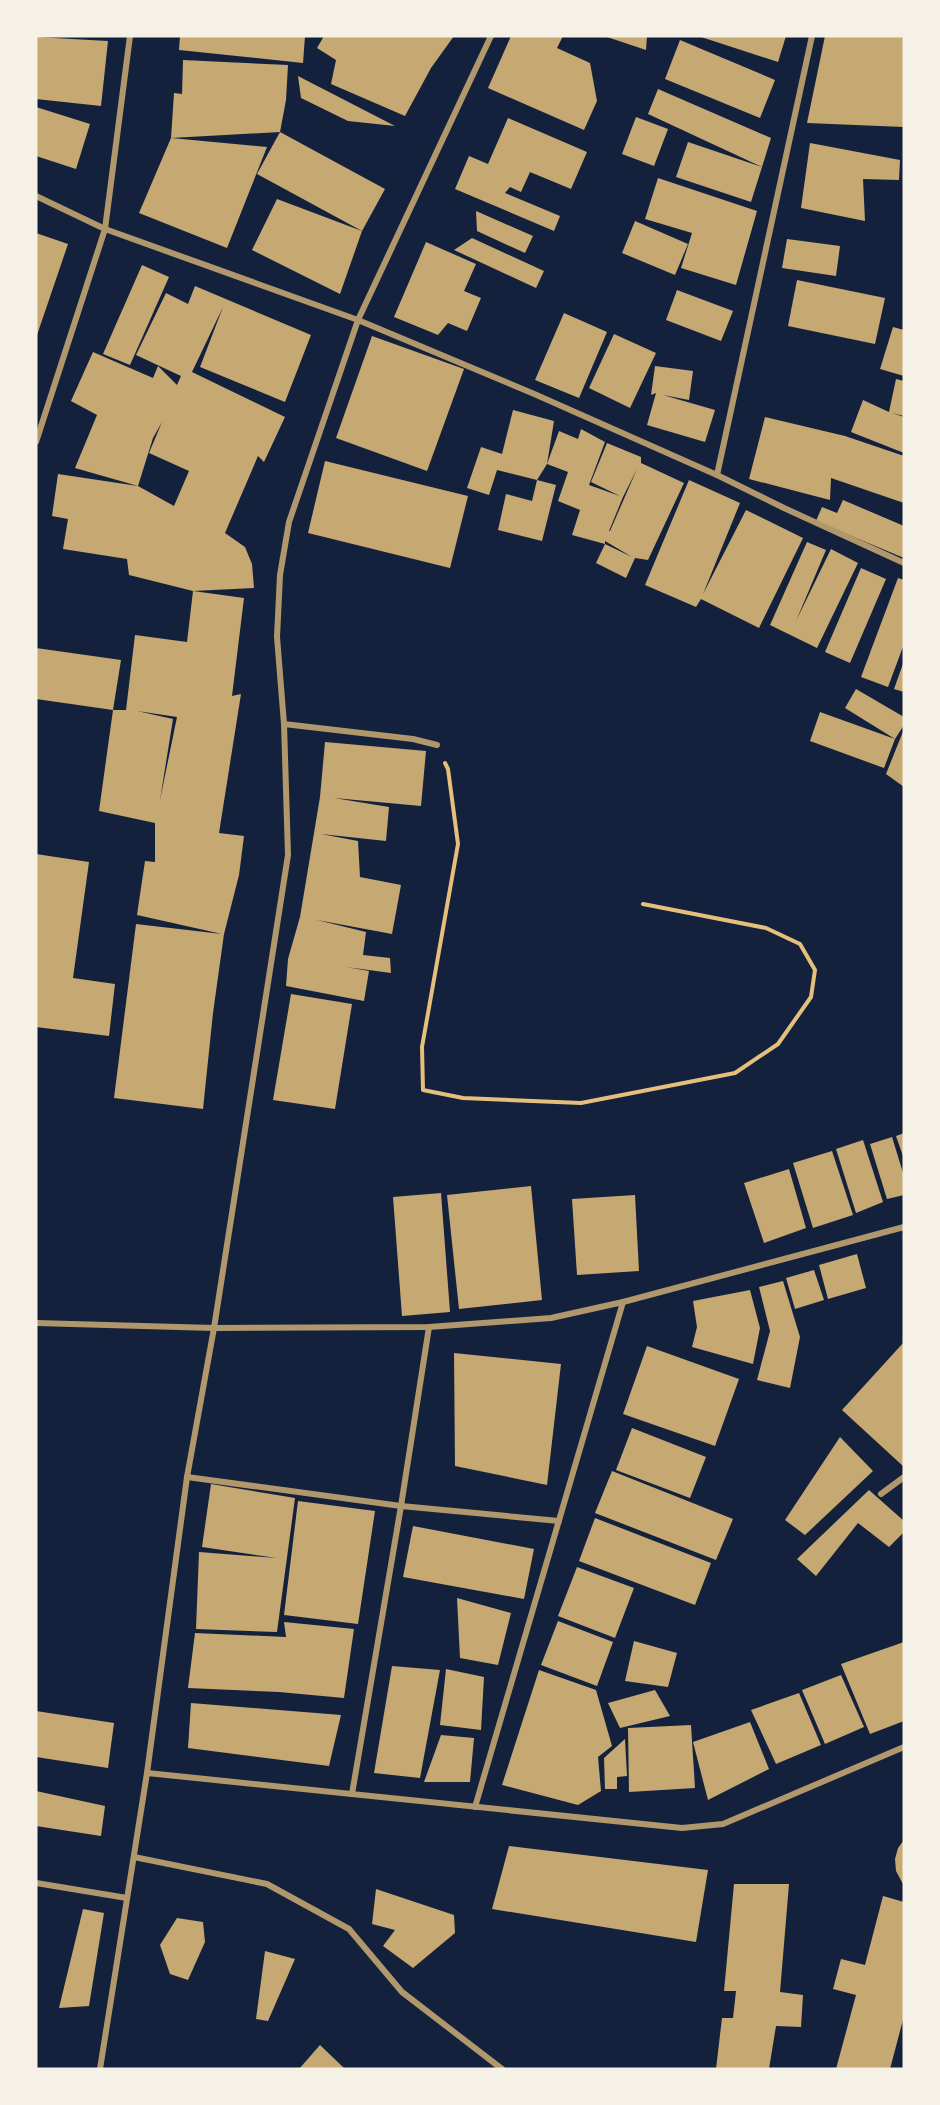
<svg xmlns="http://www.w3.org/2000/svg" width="940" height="2105" font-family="Cabin,sans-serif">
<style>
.building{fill:#c6a872;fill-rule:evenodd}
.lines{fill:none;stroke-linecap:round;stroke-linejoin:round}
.path{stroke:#e5c07b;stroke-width:4}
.minor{stroke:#b1986c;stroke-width:6}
</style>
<rect width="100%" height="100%" fill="#14213d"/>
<g class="building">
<polygon points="180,36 305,36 303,63 179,50"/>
<polygon points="324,36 454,36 431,68 405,116 331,84 336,60 317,48"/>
<polygon points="511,36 563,36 557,48 590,63 597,101 584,130 488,88"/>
<polygon points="604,36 647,36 646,50"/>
<polygon points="698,36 786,36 778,62"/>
<polygon points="825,36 904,36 904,127 807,123"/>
<polygon points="36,37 108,41 101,106 36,99"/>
<polygon points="680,40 775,80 760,118 665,79"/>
<polygon points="183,60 288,65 286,100 280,132 171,138 267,147 227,248 139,213 171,138 174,93 182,94"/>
<polygon points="298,76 395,126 348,121 301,98"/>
<polygon points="658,89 771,138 762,167 648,114"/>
<polygon points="36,107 90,124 76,169 36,156"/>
<polygon points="636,117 668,129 654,166 622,154"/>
<polygon points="508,118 587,152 571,189 530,172 521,192 510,187 505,193 560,216 554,231 455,189 469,156 488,164"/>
<polygon points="280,132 385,189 362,231 257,174"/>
<polygon points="688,142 762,167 751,202 676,177"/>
<polygon points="810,143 900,160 899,180 863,179 865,221 801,208"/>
<polygon points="658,178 757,211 736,285 681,268 692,233 645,219"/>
<polygon points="277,199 362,231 340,294 252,250"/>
<polygon points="476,211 533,236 525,253 477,231"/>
<polygon points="635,221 688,244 675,275 622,253"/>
<polygon points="36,233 68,244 36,338"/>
<polygon points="472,238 544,271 536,288 454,250"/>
<polygon points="787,239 840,246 836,276 782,268"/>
<polygon points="426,242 476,264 464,291 481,298 467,331 448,323 438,335 394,317"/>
<polygon points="142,265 169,277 130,365 103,354"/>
<polygon points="797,280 885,298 875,344 788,326"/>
<polygon points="195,286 311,335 285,402 200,367 223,307 192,372 285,417 264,462 258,456 225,533 245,547 252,564 254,588 193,591 129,575 127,559 63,549 68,519 52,516 58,474 138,486 174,506 189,471 149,453 162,422 153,438 138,486 75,468 97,415 71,401 93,352 153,378 158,366 177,385 181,376 136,355 166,293 188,304"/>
<polygon points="677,290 733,311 721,341 666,320"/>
<polygon points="564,313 607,332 579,398 535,380"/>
<polygon points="893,327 904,330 904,376 880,369"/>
<polygon points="614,334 656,353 630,408 589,388"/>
<polygon points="372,336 464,369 427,471 336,438"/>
<polygon points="655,366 693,371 689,400 663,395 715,410 705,442 647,425 656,393 651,395"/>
<polygon points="896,379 904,381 904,416 892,413 904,417 904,453 851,432 863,400 889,412"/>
<polygon points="513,410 554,421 547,464 537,480 556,485 542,541 498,530 506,494 532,501 537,480 497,470 489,495 467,488 481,447 502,454"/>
<polygon points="765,417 845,436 904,456 904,503 831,478 830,500 749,479"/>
<path d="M581,429L605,442L589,485L620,496L591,482L607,443L641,457V463L684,483L648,560L635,558L626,578L596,563L605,544L572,535L580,510L558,501L568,472L547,464L559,431L578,439ZM637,469L610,531H609L623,497ZM605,541L632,557L605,544Z"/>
<polygon points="325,461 468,496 450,568 308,533"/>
<polygon points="689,480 740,503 703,594 746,510 803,538 759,628 701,599 696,607 645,585"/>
<polygon points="843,500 904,526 904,558 816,521 822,507 837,513"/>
<polygon points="807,542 826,550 796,621 831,549 858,563 817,648 770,625"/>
<polygon points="861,568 886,579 850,663 825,652"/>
<polygon points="898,578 904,580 904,644 888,687 861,677"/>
<path d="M193,591L244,598L232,696L241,694L219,833L244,836L239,875L224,934L213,1013L203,1109L114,1098L136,924L222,934L137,915L145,861L155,862V823L99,811L113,710L36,699V648L121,660L113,710H126L135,635L187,642ZM137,711L177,717L160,800L173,719Z"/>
<polygon points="904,661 904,692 894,689"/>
<polygon points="856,689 904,717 904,725 895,739 884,768 810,741 820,712 895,739 845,708"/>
<polygon points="904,729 904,787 886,774"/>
<polygon points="325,742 426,751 421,806 334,798 389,807 386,841 321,834 358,841 360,877 401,885 392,934 317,920 366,932 363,955 390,958 391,973 346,967 369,971 364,1001 286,986 288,959 300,917 320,797"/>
<polygon points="36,854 89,862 73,978 115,984 109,1036 36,1027"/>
<polygon points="291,994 352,1004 335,1109 273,1100"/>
<polygon points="904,1133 904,1159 896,1136"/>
<polygon points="892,1137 904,1176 904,1195 887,1199 870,1144"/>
<polygon points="863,1140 883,1202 856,1213 836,1149"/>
<polygon points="832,1151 853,1215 813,1228 793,1163"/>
<polygon points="789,1169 806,1228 764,1243 744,1183"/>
<polygon points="531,1186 542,1300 459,1309 447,1195"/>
<polygon points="441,1193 450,1312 402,1316 393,1197"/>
<polygon points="635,1195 639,1271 577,1275 572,1199"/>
<polygon points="857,1254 866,1288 828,1299 819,1265"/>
<polygon points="814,1270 824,1300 795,1309 786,1278"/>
<polygon points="783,1281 800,1337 790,1388 757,1380 770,1331 759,1287"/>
<polygon points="750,1290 760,1328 753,1364 692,1347 697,1327 693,1301"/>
<polygon points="904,1342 904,1467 842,1410"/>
<polygon points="647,1346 739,1379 715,1446 623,1414"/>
<polygon points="454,1353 561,1364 547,1485 455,1466"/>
<polygon points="632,1428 706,1457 690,1498 616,1470"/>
<polygon points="840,1437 873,1471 805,1535 785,1520"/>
<polygon points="612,1471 733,1519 716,1560 595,1513"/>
<polygon points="211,1484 295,1498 277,1632 196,1629 199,1552 277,1558 202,1547"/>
<polygon points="869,1490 904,1521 904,1532 889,1547 858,1523 816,1576 797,1559"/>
<polygon points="298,1501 375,1511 358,1624 284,1615"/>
<polygon points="595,1518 711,1563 695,1605 579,1561"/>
<polygon points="413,1526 534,1549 524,1599 403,1577"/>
<polygon points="577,1567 634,1588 615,1638 558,1616"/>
<polygon points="457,1598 511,1613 498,1665 460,1658"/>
<polygon points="558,1621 613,1642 597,1686 541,1665"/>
<polygon points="284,1622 354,1629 344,1698 279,1692 188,1688 195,1633 286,1637"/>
<polygon points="634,1641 677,1653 668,1687 625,1681"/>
<polygon points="904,1642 904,1721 870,1734 841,1664"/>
<polygon points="392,1666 440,1670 420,1778 374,1773"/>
<polygon points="446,1669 484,1677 481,1730 440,1725"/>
<polygon points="539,1670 596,1690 612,1746 598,1757 601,1791 578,1805 502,1785"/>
<polygon points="841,1675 864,1727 825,1744 802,1690"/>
<polygon points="655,1690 670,1716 620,1728 608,1703"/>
<polygon points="799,1693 821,1745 776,1764 751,1710"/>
<polygon points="191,1703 341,1715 329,1766 188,1748"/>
<polygon points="36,1711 114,1723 108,1768 36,1757"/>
<polygon points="750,1722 769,1769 708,1800 693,1742"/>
<polygon points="691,1725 695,1788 629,1792 628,1728"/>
<polygon points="441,1735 474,1738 470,1782 424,1782"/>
<polygon points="625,1739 627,1776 617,1777 617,1789 605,1789 604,1758"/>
<polygon points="36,1791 105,1806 101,1836 36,1826"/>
<polygon points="904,1840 904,1886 896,1871 895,1859 898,1848"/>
<polygon points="509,1846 708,1870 696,1942 492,1909"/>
<polygon points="734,1884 789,1884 780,1992 803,1995 801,2027 776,2026 769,2069 716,2069 722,2018 733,2018 736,1991 724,1991"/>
<polygon points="376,1889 454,1915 455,1933 413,1968 383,1946 395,1930 372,1924"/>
<polygon points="883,1896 904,1902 904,2016 890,2069 836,2069 856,1995 833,1989 841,1959 865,1965"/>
<polygon points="83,1909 104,1913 89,2006 59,2008"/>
<polygon points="177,1918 203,1922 205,1942 188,1980 170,1974 160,1945"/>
<polygon points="265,1951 295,1959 268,2021 256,2019"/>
<polygon points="320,2045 345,2069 299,2069"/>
</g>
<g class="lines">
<polyline class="path" points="445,763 448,769 458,844 422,1047 423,1090 463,1098 581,1103 735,1073 778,1044 811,997 815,970 800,944 766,928 643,904"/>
<g class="minor">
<polyline points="36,196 105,229 358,320 532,393 717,475 784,508 904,563"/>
<polyline points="36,442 105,229 130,36"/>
<polyline points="717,475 812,36"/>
<polyline points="284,724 413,739 437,745"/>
<polyline points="36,1323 214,1328 429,1327 551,1318 623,1302 904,1227"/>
<polyline points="187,1477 401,1506 559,1521"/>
<polyline points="881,1494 904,1477"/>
<polyline points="147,1773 682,1828 723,1824 904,1747"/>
<polyline points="352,1794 401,1506 429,1327"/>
<polyline points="475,1807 623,1302"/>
<polyline points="134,1857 267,1884 349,1929 402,1992 502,2069"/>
<polyline points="36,1883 127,1898"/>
<polyline points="100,2069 147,1773 187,1477 214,1328 288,855 284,724 277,637 280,575 289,522 358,320 491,36"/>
</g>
</g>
<rect width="940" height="2105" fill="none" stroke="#f6f1e7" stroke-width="75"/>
</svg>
